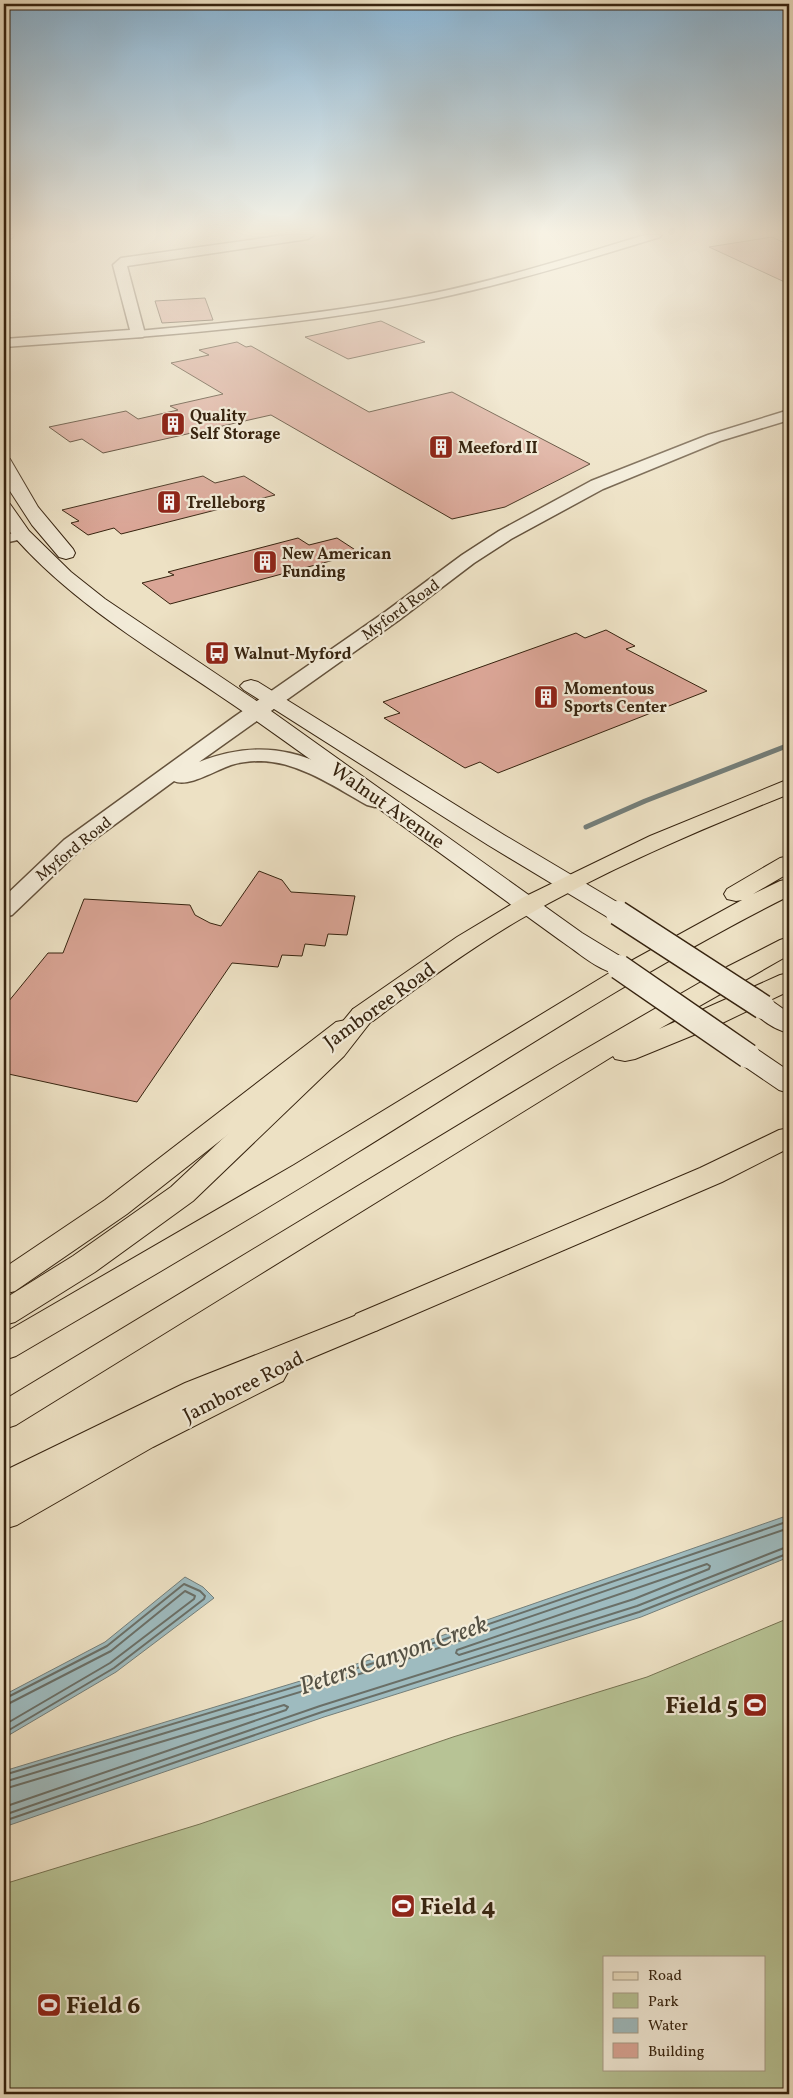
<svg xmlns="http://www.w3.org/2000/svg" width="793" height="2098" font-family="Vollkorn,serif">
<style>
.green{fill:#b7c395;stroke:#767352;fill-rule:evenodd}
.water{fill:#9ebbbf;stroke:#747e79}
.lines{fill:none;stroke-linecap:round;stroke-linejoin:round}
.shore{stroke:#6a6f67;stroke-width:2}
.stream{stroke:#747e79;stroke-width:5}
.building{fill:#daa596;stroke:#36230f}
.minor-casing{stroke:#64523c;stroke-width:3}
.tertiary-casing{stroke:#64523c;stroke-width:3}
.secondary-casing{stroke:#36230f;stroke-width:2}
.primary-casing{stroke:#36230f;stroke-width:2}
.trunk-casing{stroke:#36230f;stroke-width:2}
.motorway-casing{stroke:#36230f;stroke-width:2}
.minor{fill:#f3ecd9;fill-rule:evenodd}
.tertiary{fill:#f3ecd9;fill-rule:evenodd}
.secondary{fill:#f3ecd9;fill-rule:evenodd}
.primary{fill:#ede1c4;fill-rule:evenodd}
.trunk{fill:#ede1c4;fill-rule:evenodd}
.motorway{fill:#ede1c4;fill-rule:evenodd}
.secondary-bridge-casing{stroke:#36230f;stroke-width:27;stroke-linecap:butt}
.secondary-bridge{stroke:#f3ecd9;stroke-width:24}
.labels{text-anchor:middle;stroke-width:4.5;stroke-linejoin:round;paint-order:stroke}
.far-poi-label{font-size:16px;font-weight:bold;fill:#36230f;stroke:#f3ecd9;text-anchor:start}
.far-street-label{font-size:16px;fill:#36230f;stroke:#f3ecd9}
.street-label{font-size:20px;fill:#36230f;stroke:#f3ecd9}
.near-poi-label{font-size:24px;font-weight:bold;fill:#36230f;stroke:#f3ecd9;text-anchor:start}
.near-water-label{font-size:25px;font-style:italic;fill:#555144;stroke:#f3ecd9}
</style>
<rect width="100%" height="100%" fill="#ede1c4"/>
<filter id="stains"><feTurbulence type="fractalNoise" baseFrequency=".004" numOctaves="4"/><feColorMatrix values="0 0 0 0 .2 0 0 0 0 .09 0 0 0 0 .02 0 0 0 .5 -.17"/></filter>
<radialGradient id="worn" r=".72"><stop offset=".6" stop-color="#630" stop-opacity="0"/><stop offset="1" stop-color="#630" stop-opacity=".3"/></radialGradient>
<path class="green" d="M789,1618V2094H4V1884L200,1824L453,1737L647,1677ZM604,1957H764V2069H604Z"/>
<g class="water">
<polygon points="789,1515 789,1557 641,1617 324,1717 4,1827 4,1771 386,1655"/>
<polygon points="185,1577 203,1587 214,1598 116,1672 4,1738 4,1695 105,1642"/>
</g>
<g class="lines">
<g class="shore">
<polygon points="707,1564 710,1566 709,1569 634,1599 459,1655 456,1653 457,1650"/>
<polyline points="4,1699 107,1646 184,1584 200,1591 205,1596 204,1599 114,1668 4,1733"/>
<polyline points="4,1706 111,1651 185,1591 195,1596 194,1599 110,1663 4,1725"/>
<polyline points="4,1775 387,1659 789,1521"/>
<polyline points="4,1782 389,1665 789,1528"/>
<polyline points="4,1789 284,1705 288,1707 286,1710 4,1807"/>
<polyline points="4,1815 320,1706 637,1606 789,1546"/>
<polyline points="4,1821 322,1712 639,1612 789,1553"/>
</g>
<polyline class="stream" points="586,827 645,801 789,745"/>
</g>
<g class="building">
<polygon points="772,237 789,245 789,284 709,247"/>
<polygon points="205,298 213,320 162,323 155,301"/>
<polygon points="381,321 425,342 348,359 305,337"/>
<polygon points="237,342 246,347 251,346 369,412 452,392 590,464 505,507 452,519 271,415 103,453 82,439 70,442 49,427 126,411 138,419 178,410 170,406 223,394 171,363 209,355 199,350"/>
<polygon points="203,476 215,483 244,476 275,495 121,534 114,528 88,535 71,523 79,521 62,510"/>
<polygon points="298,538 309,545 337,538 360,553 170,604 142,583 174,575 168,572"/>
<polygon points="606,630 635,646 626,649 707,691 498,773 480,762 465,768 384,718 400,713 383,702 576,633 585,638"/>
<polygon points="259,871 282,880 291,892 355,896 347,935 328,934 325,946 305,944 302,956 282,955 278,967 232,963 137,1102 4,1073 4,1007 48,953 63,953 84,899 190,905 195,915 210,923 221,926"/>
</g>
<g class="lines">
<defs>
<g id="minor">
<path d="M645,235H661L660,237C585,260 510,283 434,299C336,319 237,329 138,337L132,334L138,331C237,322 336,313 434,293C506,278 575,256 645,235Z"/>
<polygon points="22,531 27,532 29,535 27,538 4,543 4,535"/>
</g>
<g id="tertiary">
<polygon points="286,235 314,235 308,239 127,266 145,334 143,337 4,347 4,339 130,330 113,265 121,258"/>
<path d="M789,410V420L720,441L603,489L511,539L474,563L399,620L199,762C275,733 316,759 383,795L386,800L383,805L375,807L367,805C335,787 299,762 261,761C251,761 241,762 231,765C216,770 188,788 174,781L80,850L12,915L4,917V897L64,840L234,717L385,612L462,555L499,531L591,481L708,435Z"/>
</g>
<g id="secondary">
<polygon points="4,458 10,459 38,507 73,549 75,553 73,557 66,559 59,557 32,525 8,488 4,481"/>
<path d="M4,503L10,504L29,531L71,572L105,599L264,706L582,933L628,961L632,967L628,973C606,978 582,955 564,943C459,867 354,790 248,715C170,660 82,612 17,540C5,528 3,519 4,503Z"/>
<polygon points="251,680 258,682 504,835 627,908 631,913 627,918 618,921 609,918 488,845 244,690 240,686 244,682"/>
<path d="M763,999L772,1001L789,1013V1033C775,1030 758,1019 750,1007L754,1001Z"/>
<polygon points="748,1048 758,1050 789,1071 789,1093 779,1090 738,1062 734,1056 738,1050"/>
</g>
<g id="primary">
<polygon points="4,235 14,235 12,238 4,239"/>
<polygon points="346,1020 356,1022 360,1028 356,1034 127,1214 15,1291 4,1294 4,1268 105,1200 336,1022"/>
<polygon points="271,1360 283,1363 288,1372 283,1381 153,1447 17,1525 4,1529 4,1498 129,1429 259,1363"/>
</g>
<g id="trunk">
<path d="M789,779V794C697,831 605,870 519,920C468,950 420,985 373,1021L363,1023L353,1021L350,1015L353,1009L457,937L522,898L650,836Z"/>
<polygon points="789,1128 789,1148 722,1182 378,1330 367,1333 356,1330 351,1322 356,1314 700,1168 779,1130"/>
</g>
<g id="motorway">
<path d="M789,856V873L753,894L780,881L789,879V896C640,971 500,1064 358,1152C245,1223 130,1289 16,1356L4,1360V1333L294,1165L611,972L742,900L736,901L727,899L724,894L727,889L780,858Z"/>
<polygon points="789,937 789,955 659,1029 780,975 789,973 789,991 718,1025 635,1059 625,1061 615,1059 613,1056 16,1425 4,1429 4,1400 558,1065 727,967 780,940"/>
<polygon points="363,1007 373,1009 376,1015 344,1056 193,1201 95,1272 15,1322 4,1325 4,1299 73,1256 171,1187 324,1044 353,1009"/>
<polygon points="367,1311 378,1314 383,1322 378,1330 209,1401 16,1497 4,1501 4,1471 185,1383"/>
</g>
</defs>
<use href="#minor" class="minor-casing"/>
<use href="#tertiary" class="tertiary-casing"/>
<use href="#secondary" class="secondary-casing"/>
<use href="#primary" class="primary-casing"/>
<use href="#trunk" class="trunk-casing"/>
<use href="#motorway" class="motorway-casing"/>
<use href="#minor" class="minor"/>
<use href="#tertiary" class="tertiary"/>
<use href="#secondary" class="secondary"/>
<use href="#primary" class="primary"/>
<use href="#trunk" class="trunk"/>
<use href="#motorway" class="motorway"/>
<defs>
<g id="secondary-bridge">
<polyline points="618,913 763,1007"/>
<polyline points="619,967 748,1056"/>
</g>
</defs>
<use href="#secondary-bridge" class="secondary-bridge-casing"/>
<use href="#secondary-bridge" class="secondary-bridge"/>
</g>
<linearGradient id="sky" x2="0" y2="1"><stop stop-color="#8ab7d8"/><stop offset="0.44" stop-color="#f7f2e4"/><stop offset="1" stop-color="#f7f2e4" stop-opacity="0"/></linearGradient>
<rect width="793" height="529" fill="url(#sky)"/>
<defs>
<symbol id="building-square" viewBox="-11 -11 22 22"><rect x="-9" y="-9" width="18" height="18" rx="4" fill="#8f2418" stroke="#f3ecd9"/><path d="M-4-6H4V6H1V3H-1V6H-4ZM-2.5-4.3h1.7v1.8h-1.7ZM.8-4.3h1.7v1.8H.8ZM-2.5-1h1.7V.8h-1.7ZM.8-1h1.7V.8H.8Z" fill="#fff"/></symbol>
<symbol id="bus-square" viewBox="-11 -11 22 22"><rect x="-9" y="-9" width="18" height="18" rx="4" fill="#8f2418" stroke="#f3ecd9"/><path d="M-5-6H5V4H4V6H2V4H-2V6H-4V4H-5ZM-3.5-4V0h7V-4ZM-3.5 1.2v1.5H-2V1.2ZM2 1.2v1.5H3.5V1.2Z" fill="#fff"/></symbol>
<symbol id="stadium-square" viewBox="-11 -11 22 22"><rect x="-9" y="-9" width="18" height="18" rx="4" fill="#8f2418" stroke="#f3ecd9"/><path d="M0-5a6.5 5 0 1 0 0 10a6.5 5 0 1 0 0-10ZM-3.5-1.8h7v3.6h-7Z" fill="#fff"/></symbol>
</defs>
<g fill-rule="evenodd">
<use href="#building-square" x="159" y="410" width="28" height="28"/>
<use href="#building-square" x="427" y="433" width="28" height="28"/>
<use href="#building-square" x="155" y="488" width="28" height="28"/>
<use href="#building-square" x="251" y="548" width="28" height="28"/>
<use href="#bus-square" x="203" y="639" width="28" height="28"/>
<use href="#building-square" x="532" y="683" width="28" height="28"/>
<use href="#stadium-square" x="741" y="1691" width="28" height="28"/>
<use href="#stadium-square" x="389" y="1892" width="28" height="28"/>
<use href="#stadium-square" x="35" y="1991" width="28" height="28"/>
</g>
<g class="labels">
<g class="far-poi-label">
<text x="190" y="421">Quality<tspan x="190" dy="18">Self Storage</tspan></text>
<text x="458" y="453">Meeford II</text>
<text x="186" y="508">Trelleborg</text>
<text x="282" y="559">New American<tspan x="282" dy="18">Funding</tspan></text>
<text x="234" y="659">Walnut-Myford</text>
<text x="564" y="694">Momentous<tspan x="564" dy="18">Sports Center</tspan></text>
</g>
<g class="far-street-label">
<text transform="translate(400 609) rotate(-36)" y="6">Myford Road</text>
<text transform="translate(73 848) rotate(-39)" y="6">Myford Road</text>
</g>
<g class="street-label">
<text transform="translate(388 805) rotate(35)" y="7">Walnut Avenue</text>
<text transform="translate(379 1005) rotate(-36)" y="7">Jamboree Road</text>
<text transform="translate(243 1386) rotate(-27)" y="7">Jamboree Road</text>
</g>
<g class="near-poi-label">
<text x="738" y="1713" text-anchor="end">Field 5</text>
<text x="420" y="1914">Field 4</text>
<text x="66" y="2013">Field 6</text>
</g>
<g class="near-water-label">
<text transform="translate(393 1654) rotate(-19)" y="9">Peters Canyon Creek</text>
</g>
</g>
<rect width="793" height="2098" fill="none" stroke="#ede1c4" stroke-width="20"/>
<rect x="5" y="5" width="783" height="2088" fill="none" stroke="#36230f" stroke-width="2.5"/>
<rect x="10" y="10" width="773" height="2078" fill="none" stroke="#36230f"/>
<rect x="603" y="1956" width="162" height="115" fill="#f3ecd9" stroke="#a79c88"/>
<rect x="613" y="1972" width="25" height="8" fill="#ede1c4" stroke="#a79c88"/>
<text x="648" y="1980" font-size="15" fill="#36230f">Road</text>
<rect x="613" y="1993" width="25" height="15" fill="#b7c395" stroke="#a79c88"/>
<text x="648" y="2006" font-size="15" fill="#36230f">Park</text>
<rect x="613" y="2018" width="25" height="15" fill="#9ebbbf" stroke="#a79c88"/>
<text x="648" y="2030" font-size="15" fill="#36230f">Water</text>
<rect x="613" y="2043" width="25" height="15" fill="#daa596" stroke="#a79c88"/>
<text x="648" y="2056" font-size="15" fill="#36230f">Building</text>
<rect width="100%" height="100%" filter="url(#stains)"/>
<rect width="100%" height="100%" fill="url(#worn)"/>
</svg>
